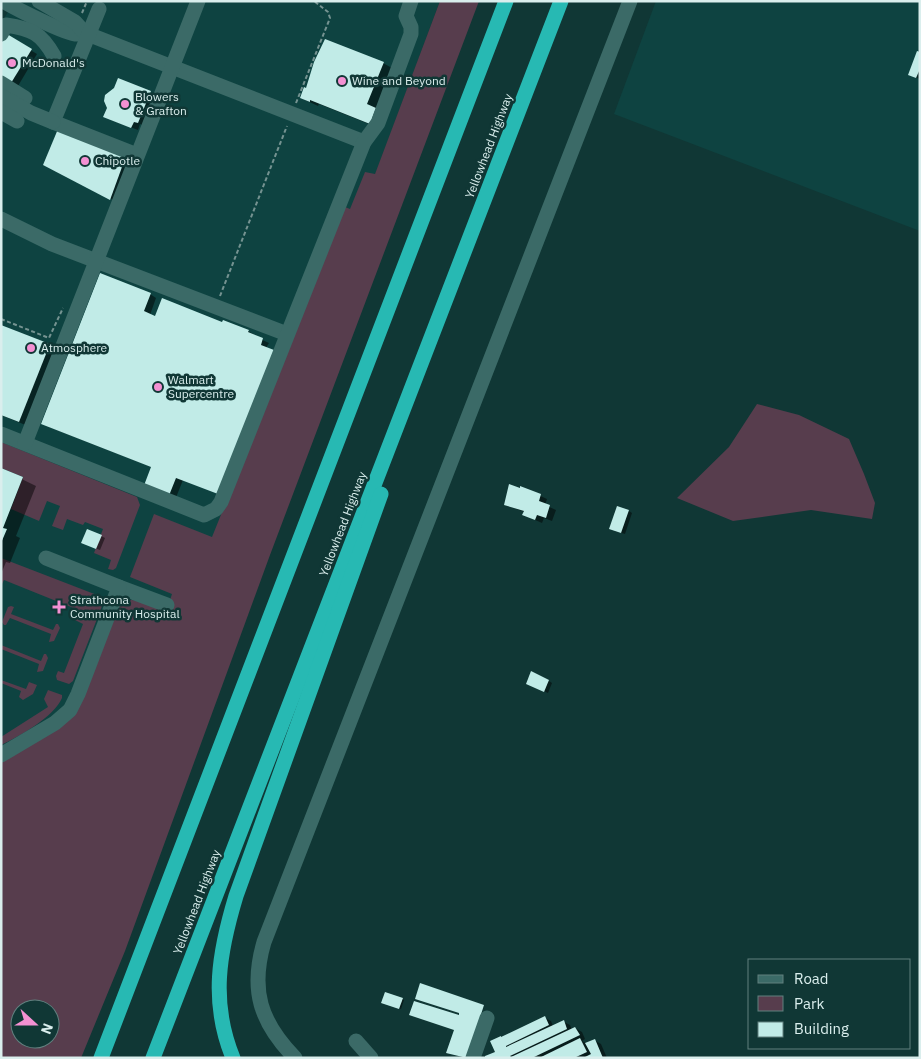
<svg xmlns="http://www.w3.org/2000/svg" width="921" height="1059" font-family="'IBM Plex Sans',sans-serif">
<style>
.built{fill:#0e4341}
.green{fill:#573d4d;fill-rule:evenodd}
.shadow{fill:#0007}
.building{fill:#c1ebe7}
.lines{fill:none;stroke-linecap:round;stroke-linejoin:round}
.path{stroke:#759391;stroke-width:2;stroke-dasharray:4 2.5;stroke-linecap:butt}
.minor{stroke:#3b6a67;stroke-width:15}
.highway{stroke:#27b9b3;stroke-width:15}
.poi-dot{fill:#f491d3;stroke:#103735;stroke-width:2}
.labels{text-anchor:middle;stroke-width:5;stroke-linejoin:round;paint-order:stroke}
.poi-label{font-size:12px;fill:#daeeed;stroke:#103735;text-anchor:start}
.street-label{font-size:12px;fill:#daeeed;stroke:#103735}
</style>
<rect width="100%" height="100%" fill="#103735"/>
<g class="built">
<polygon points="15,1 440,1 372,183 183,621 130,599 118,606 72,714 1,761 1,23"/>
<polygon points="656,1 920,1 920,231 614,114"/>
</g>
<g class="green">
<path d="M440,1H479L270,555L125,951L81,1058H1V761L59,727L121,603C133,594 153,607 166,612L172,594L130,577L154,514L212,537L345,207L350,209L365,172L375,174ZM20,1009H50V1039H20Z"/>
<polygon points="757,404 799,415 849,439 864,474 875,503 872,519 811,510 733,521 677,498 729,447"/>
<polygon points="1,442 137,497 140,505 116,568 113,570 108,569 111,560 94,553 103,529 85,522 83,525 67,519 63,530 52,526 60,506 47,501 39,521 11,509 23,477 1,468"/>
<polygon points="1,558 97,595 101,599 102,606 73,681 69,684 57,680 56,676 58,671 64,673 83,624 73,619 76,609 4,580 1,586"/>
<polygon points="11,606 14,607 11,614 53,630 56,624 58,624 60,628 54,641 49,642 51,634 10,618 6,625 4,625 2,622 8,607"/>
<polygon points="1,645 41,661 44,654 46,654 48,658 43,671 37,672 39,664 1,649"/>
<polygon points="1,680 26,689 29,682 37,685 33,694 23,700 19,697 21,691 1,683"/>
<path d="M48,690L62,695V698C54,717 20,736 1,745V737L48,707L44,699Z"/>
</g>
<g class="shadow">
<polygon points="7,36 37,54 18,86 1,75"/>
<polygon points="920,54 920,81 920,79 914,77"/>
<polygon points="383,63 392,68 379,128 319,104 318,106 301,98"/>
<polygon points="115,89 150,92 156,96 144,126 140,124 138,130 111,120"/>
<polygon points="125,158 134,163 119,203 54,169"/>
<polygon points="150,294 156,298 150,315 156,317 223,324 248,331 255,335 254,336 269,343 183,480 175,500 151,491 152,467 49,427"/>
<polygon points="1,326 58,350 28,426 1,415"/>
<polygon points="1,469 36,486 16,536 20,538 10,563 6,562 1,574"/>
<polygon points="521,487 547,499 545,505 556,510 552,521 544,518 542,523 524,515 525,512 505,505"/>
<polygon points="629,511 632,513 625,534 615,531"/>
<polygon points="101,536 105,538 100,550 87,545"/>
<polygon points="549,681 552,683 548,693 531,685"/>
<polygon points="402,999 404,1000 401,1009 384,1003"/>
<polygon points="545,1018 551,1021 553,1026 564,1022 570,1025 572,1030 575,1028 582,1032 585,1039 582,1041 586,1043 594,1040 601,1044 607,1058 487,1058 496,1052 503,1038"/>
</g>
<g class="building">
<polygon points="7,34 32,49 11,83 1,77 1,43"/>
<polygon points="325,39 384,62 367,104 376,108 370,124 310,100 310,102 300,98 304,87 306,88 314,62"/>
<polygon points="917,51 920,52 920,69 916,78 908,75"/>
<polygon points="118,78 151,91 138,123 134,122 131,128 103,117 107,108 104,101 105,95 114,88"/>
<polygon points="58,129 126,156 110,200 43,165"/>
<polygon points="100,273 151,293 144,311 155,316 162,298 222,322 223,320 249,330 248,332 263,338 261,345 274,350 218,494 176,478 168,498 143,488 151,467 41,424"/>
<polygon points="1,325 50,344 19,422 1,415"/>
<polygon points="1,468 23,477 3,528 7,529 1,543"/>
<polygon points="509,484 520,488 520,486 541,494 539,501 550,505 546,518 537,515 535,520 522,515 524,511 504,505"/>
<polygon points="617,506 629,510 621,533 609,529"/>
<polygon points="87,529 102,535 96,549 81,543"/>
<polygon points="531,671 549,680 544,692 526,684"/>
<polygon points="420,983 484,1005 467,1058 446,1053 454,1030 409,1015 414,1001 459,1015 459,1013 415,999"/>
<polygon points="385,992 403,998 399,1009 381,1003"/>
<polygon points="545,1016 549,1025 506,1046 506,1047 564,1020 567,1029 510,1056 511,1057 575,1027 580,1035 532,1058 485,1058 485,1056 495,1052 490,1041 501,1036 501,1037"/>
<polygon points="580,1038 587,1052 574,1058 539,1058"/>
<polygon points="595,1039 603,1058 583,1058 591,1054 585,1043"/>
</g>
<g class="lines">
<g class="path">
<polyline points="82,13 87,1"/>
<polyline points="296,103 330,18 328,12 314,1"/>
<polyline points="220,296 287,126"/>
<polyline points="1,319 49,338 63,308"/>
</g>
<g class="minor">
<path d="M3,1C15,8 65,34 77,34C80,34 82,33 85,33"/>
<polyline points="39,1 75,22 85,33 364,142"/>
<polyline points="99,9 53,122 137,155"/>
<path d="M1,34L6,25C32,29 41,33 54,56"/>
<polyline points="1,83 25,98"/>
<polyline points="1,96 31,113 53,122"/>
<polyline points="1,112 17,121"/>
<polyline points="1,219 52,244 287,334"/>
<polyline points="1,434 204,515 216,509 221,502 364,142 378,123 411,34 411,27 406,16 411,1"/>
<polyline points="25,443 198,1"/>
<polyline points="119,587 167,605"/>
<polyline points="1,755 55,723 70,710 78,694 119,587 46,558"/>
<polyline points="356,1041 371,1058"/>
<path d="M295,1058C260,1022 250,990 264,942L630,1"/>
<polyline points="473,1058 487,1018"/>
</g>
<g class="highway">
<polyline points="101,1058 506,1"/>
<polyline points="153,1058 561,1"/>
<path d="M233,1058C210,1002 219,952 236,896L381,494"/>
</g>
</g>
<g class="poi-dot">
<circle cx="12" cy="63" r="5"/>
<circle cx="342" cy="81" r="5"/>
<circle cx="125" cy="104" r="5"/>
<circle cx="85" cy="161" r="5"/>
<circle cx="31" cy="348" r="5"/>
<circle cx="158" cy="387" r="5"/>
<path d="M56.5 599.5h5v5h5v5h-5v5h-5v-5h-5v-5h5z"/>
</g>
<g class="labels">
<g class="poi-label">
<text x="22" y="67">McDonald's</text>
<text x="352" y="85">Wine and Beyond</text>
<text x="135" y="101">Blowers<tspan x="135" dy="14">&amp; Grafton</tspan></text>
<text x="95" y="165">Chipotle</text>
<text x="41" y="352">Atmosphere</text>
<text x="168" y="384">Walmart<tspan x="168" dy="14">Supercentre</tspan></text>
<text x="70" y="604">Strathcona<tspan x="70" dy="14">Community Hospital</tspan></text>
</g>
<g class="street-label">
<text transform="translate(489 146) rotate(-69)" y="4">Yellowhead Highway</text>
<text transform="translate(343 524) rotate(-69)" y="4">Yellowhead Highway</text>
<text transform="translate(197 902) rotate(-69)" y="4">Yellowhead Highway</text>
</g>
</g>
<rect width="921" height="1059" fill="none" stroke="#daeeed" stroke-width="5"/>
<rect x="748" y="959" width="162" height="90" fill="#103735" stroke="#61807f"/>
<rect x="758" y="975" width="25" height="8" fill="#3b6a67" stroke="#61807f"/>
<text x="794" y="984" font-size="15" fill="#daeeed">Road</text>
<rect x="758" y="996" width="25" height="15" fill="#573d4d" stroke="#61807f"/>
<text x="794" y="1009" font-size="15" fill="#daeeed">Park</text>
<rect x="758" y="1022" width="25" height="15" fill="#c1ebe7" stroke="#61807f"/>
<text x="794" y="1034" font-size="15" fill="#daeeed">Building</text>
<g transform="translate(35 1024) rotate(111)"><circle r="24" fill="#103735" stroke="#61807f"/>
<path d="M0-4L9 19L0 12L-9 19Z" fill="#f491d3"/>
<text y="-8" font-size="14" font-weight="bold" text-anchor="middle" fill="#daeeed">N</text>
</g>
</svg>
